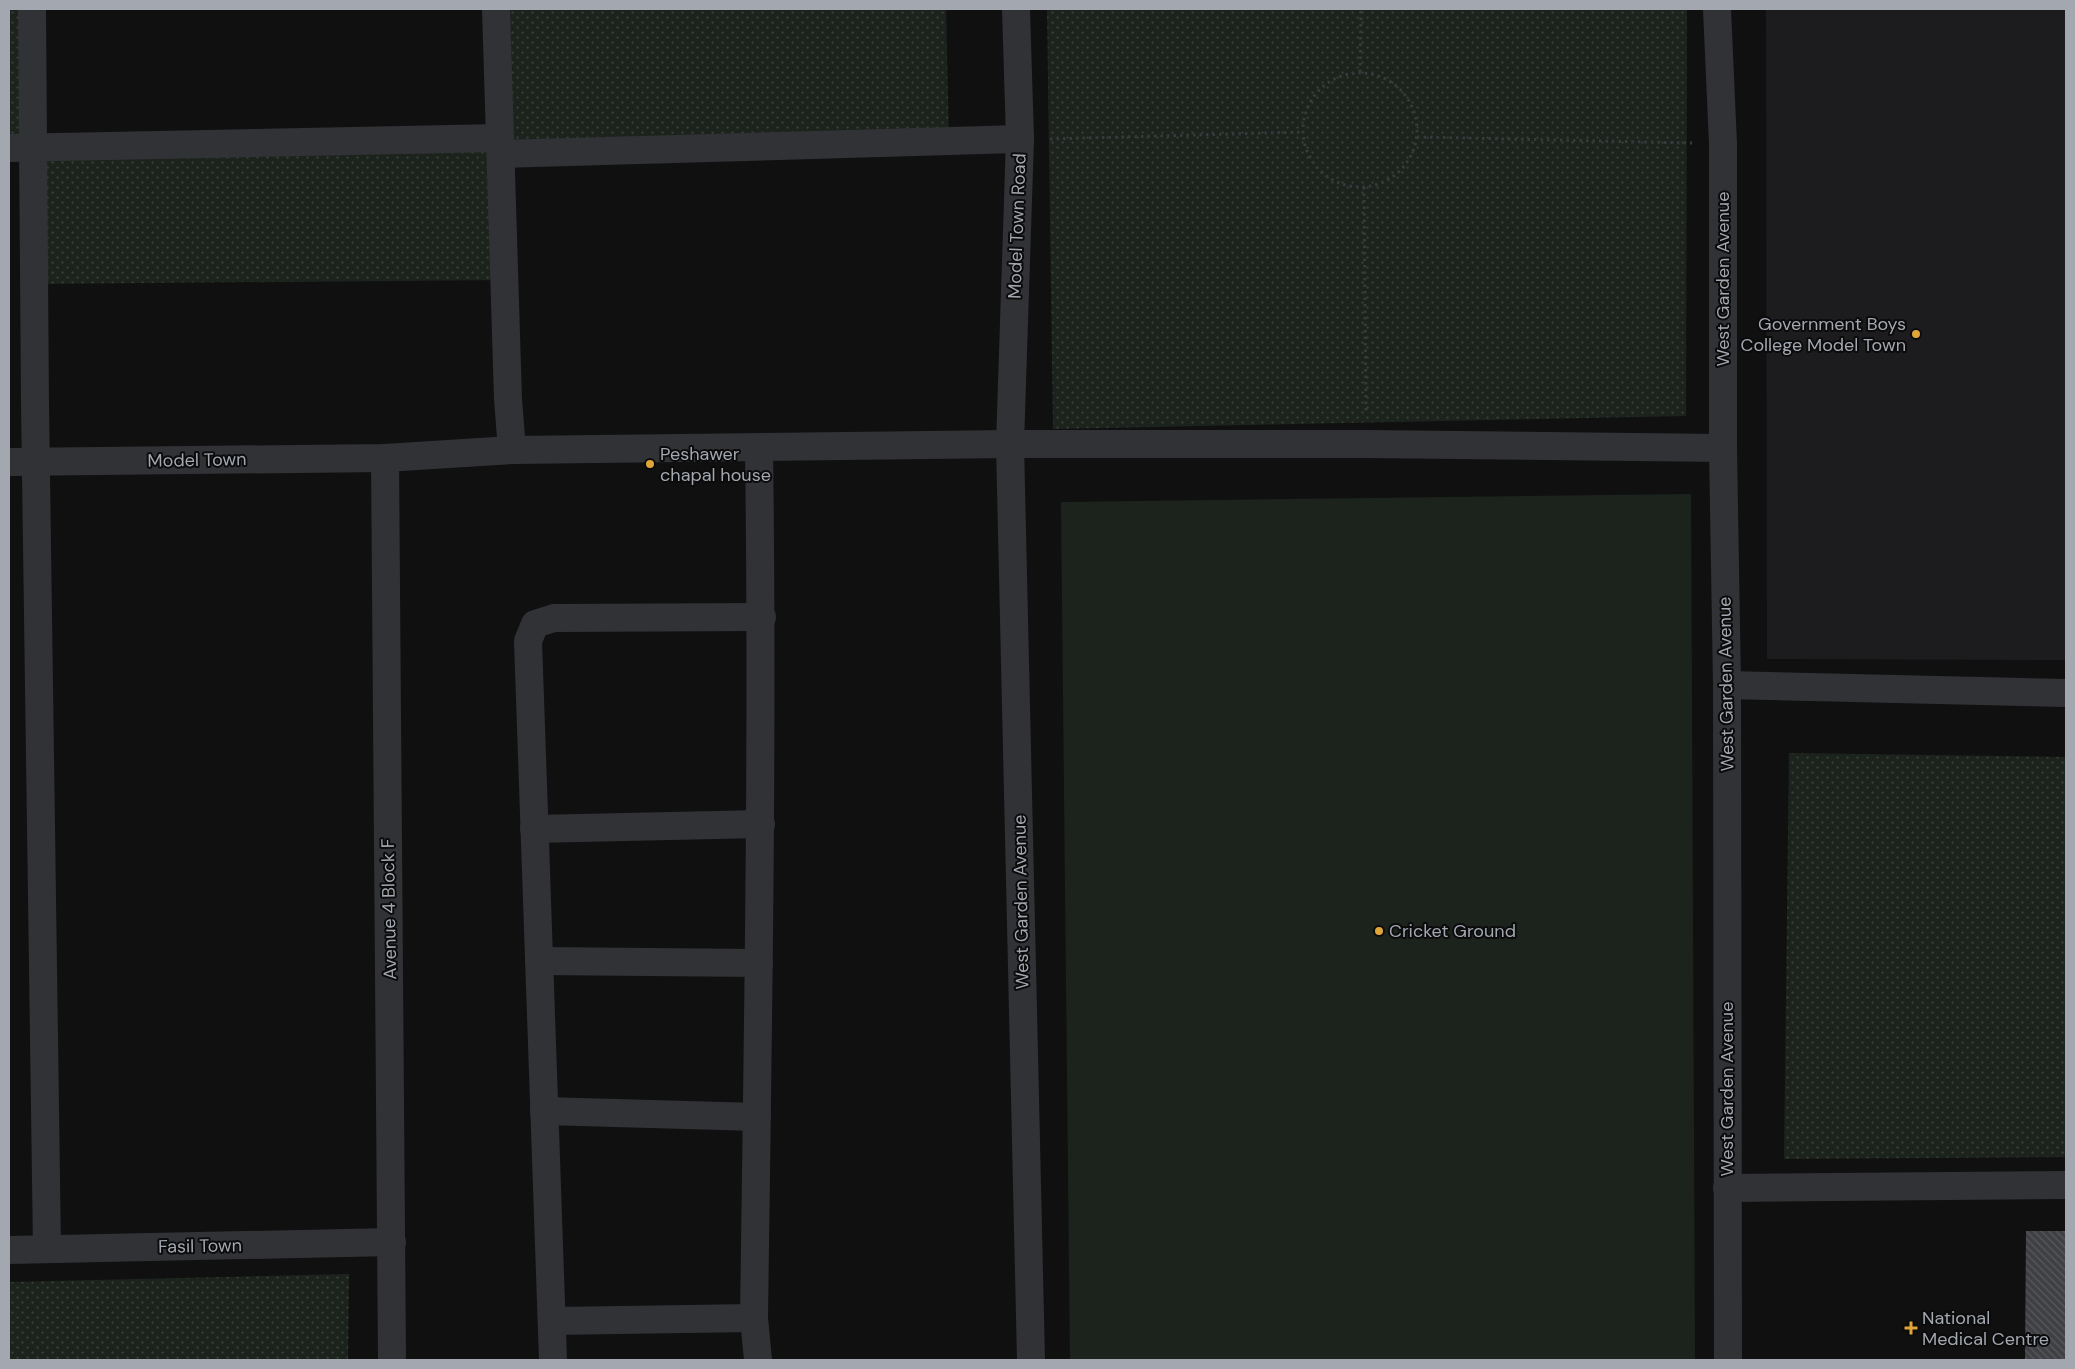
<svg xmlns="http://www.w3.org/2000/svg" width="2075" height="1369" font-family="'DM Sans',sans-serif">
<style>
.built{fill:#1c1c1e}
.green{fill:#1c231d}
.park{fill:url(#park-dots)}
.building{fill:url(#building-back-hatch)}
.lines{fill:none;stroke-linecap:round;stroke-linejoin:round}
.path{stroke:#37393c;stroke-width:3;stroke-dasharray:2.5 4;stroke-linecap:butt}
.minor{stroke:#313235;stroke-width:28}
.tertiary{stroke:#313235;stroke-width:28}
.poi-dot{fill:#e0a539;stroke:#0b0b0c;stroke-width:2}
.labels{text-anchor:middle;stroke-width:4;stroke-linejoin:round;paint-order:stroke}
.street-label{font-size:18px;fill:#a2a7b0;stroke:#0b0b0c}
.poi-label{font-size:18px;fill:#a2a7b0;stroke:#0b0b0c;text-anchor:start}
</style>
<defs>
<pattern id="park-dots" width="8" height="8" patternUnits="userSpaceOnUse" patternTransform="scale(1.25)"><rect width="8" height="8" fill="#1c231d"/><path d="M2 2h.1M6 6h.1" fill="none" stroke="#3a403b" stroke-width="1.8" stroke-linecap="round"/></pattern>
<pattern id="building-back-hatch" width="6" height="6" patternUnits="userSpaceOnUse" patternTransform="scale(1.25)"><rect width="6" height="6" fill="#3f4044"/><path d="M-1 5l2 2M0 0l6 6M5-1l2 2" fill="none" stroke="#58595c"/></pattern>
</defs>
<rect width="100%" height="100%" fill="#101011"/>
<polygon class="built" points="1766,9 2066,9 2066,660 1767,659"/>
<polygon class="green" points="1691,494 1695,1360 1070,1360 1061,502"/>
<g class="park">
<polygon points="9,9 32,9 33,147 500,138 496,9 946,9 949,143 501,154 504,280 34,284 33,148 9,148"/>
<polygon points="1047,9 1687,9 1686,416 1053,429"/>
<polygon points="1789,753 2066,757 2066,1157 1784,1159"/>
<polygon points="349,1274 348,1360 9,1360 9,1282"/>
</g>
<polygon class="building" points="2026,1231 2066,1231 2066,1360 2025,1360"/>
<g class="lines">
<g class="path">
<polyline points="1360,72 1361,9"/>
<circle cx="1360" cy="130" r="57"/>
<polyline points="1417,137 1692,143"/>
<polyline points="1050,139 1302,132"/>
<polyline points="1364,187 1366,413"/>
</g>
<g class="minor">
<polyline points="32,9 35,404 47,1249"/>
<polyline points="496,9 508,399 512,450"/>
<polyline points="9,148 500,138"/>
<polyline points="501,154 1020,139"/>
<polyline points="385,458 392,1360"/>
<polyline points="9,462 385,458 512,450 1010,444 1366,444 1723,448"/>
<polyline points="1727,685 2066,693"/>
<polyline points="534,829 761,824"/>
<polyline points="539,961 759,963"/>
<polyline points="544,1111 757,1117"/>
<polyline points="1727,1188 2066,1185"/>
<polyline points="9,1250 392,1242"/>
<polyline points="552,1321 754,1318"/>
<polyline points="553,1360 528,641 535,624 554,618 762,617"/>
<path d="M758,1360L754,1318C758,1028 763,738 759,448"/>
</g>
<g class="tertiary">
<polyline points="1016,9 1020,139 1010,444 1031,1360"/>
<polyline points="1717,9 1723,144 1723,448 1727,685 1728,1360"/>
</g>
</g>
<g class="poi-dot">
<circle cx="1916" cy="334" r="5"/>
<circle cx="650" cy="464" r="5"/>
<circle cx="1379" cy="931" r="5"/>
<path d="M1908.5 1320.5h5v5h5v5h-5v5h-5v-5h-5v-5h5z"/>
</g>
<g class="labels">
<g class="street-label">
<text transform="translate(1017 226) rotate(-88)" y="6">Model Town Road</text>
<text transform="translate(1723 279) rotate(-90)" y="6">West Garden Avenue</text>
<text transform="translate(197 460) rotate(-1)" y="6">Model Town</text>
<text transform="translate(1726 684) rotate(-91)" y="6">West Garden Avenue</text>
<text transform="translate(1021 902) rotate(-91)" y="6">West Garden Avenue</text>
<text transform="translate(389 909) rotate(-91)" y="6">Avenue 4 Block F</text>
<text transform="translate(1727 1089) rotate(-90)" y="6">West Garden Avenue</text>
<text transform="translate(200 1246) rotate(-1)" y="6">Fasil Town</text>
</g>
<g class="poi-label">
<text x="1906" y="330" text-anchor="end">Government Boys<tspan x="1906" dy="21">College Model Town</tspan></text>
<text x="660" y="460">Peshawer<tspan x="660" dy="21">chapal house</tspan></text>
<text x="1389" y="937">Cricket Ground</text>
<text x="1922" y="1324">National<tspan x="1922" dy="21">Medical Centre</tspan></text>
</g>
</g>
<rect width="2075" height="1369" fill="none" stroke="#a2a7b0" stroke-width="20"/>
</svg>
